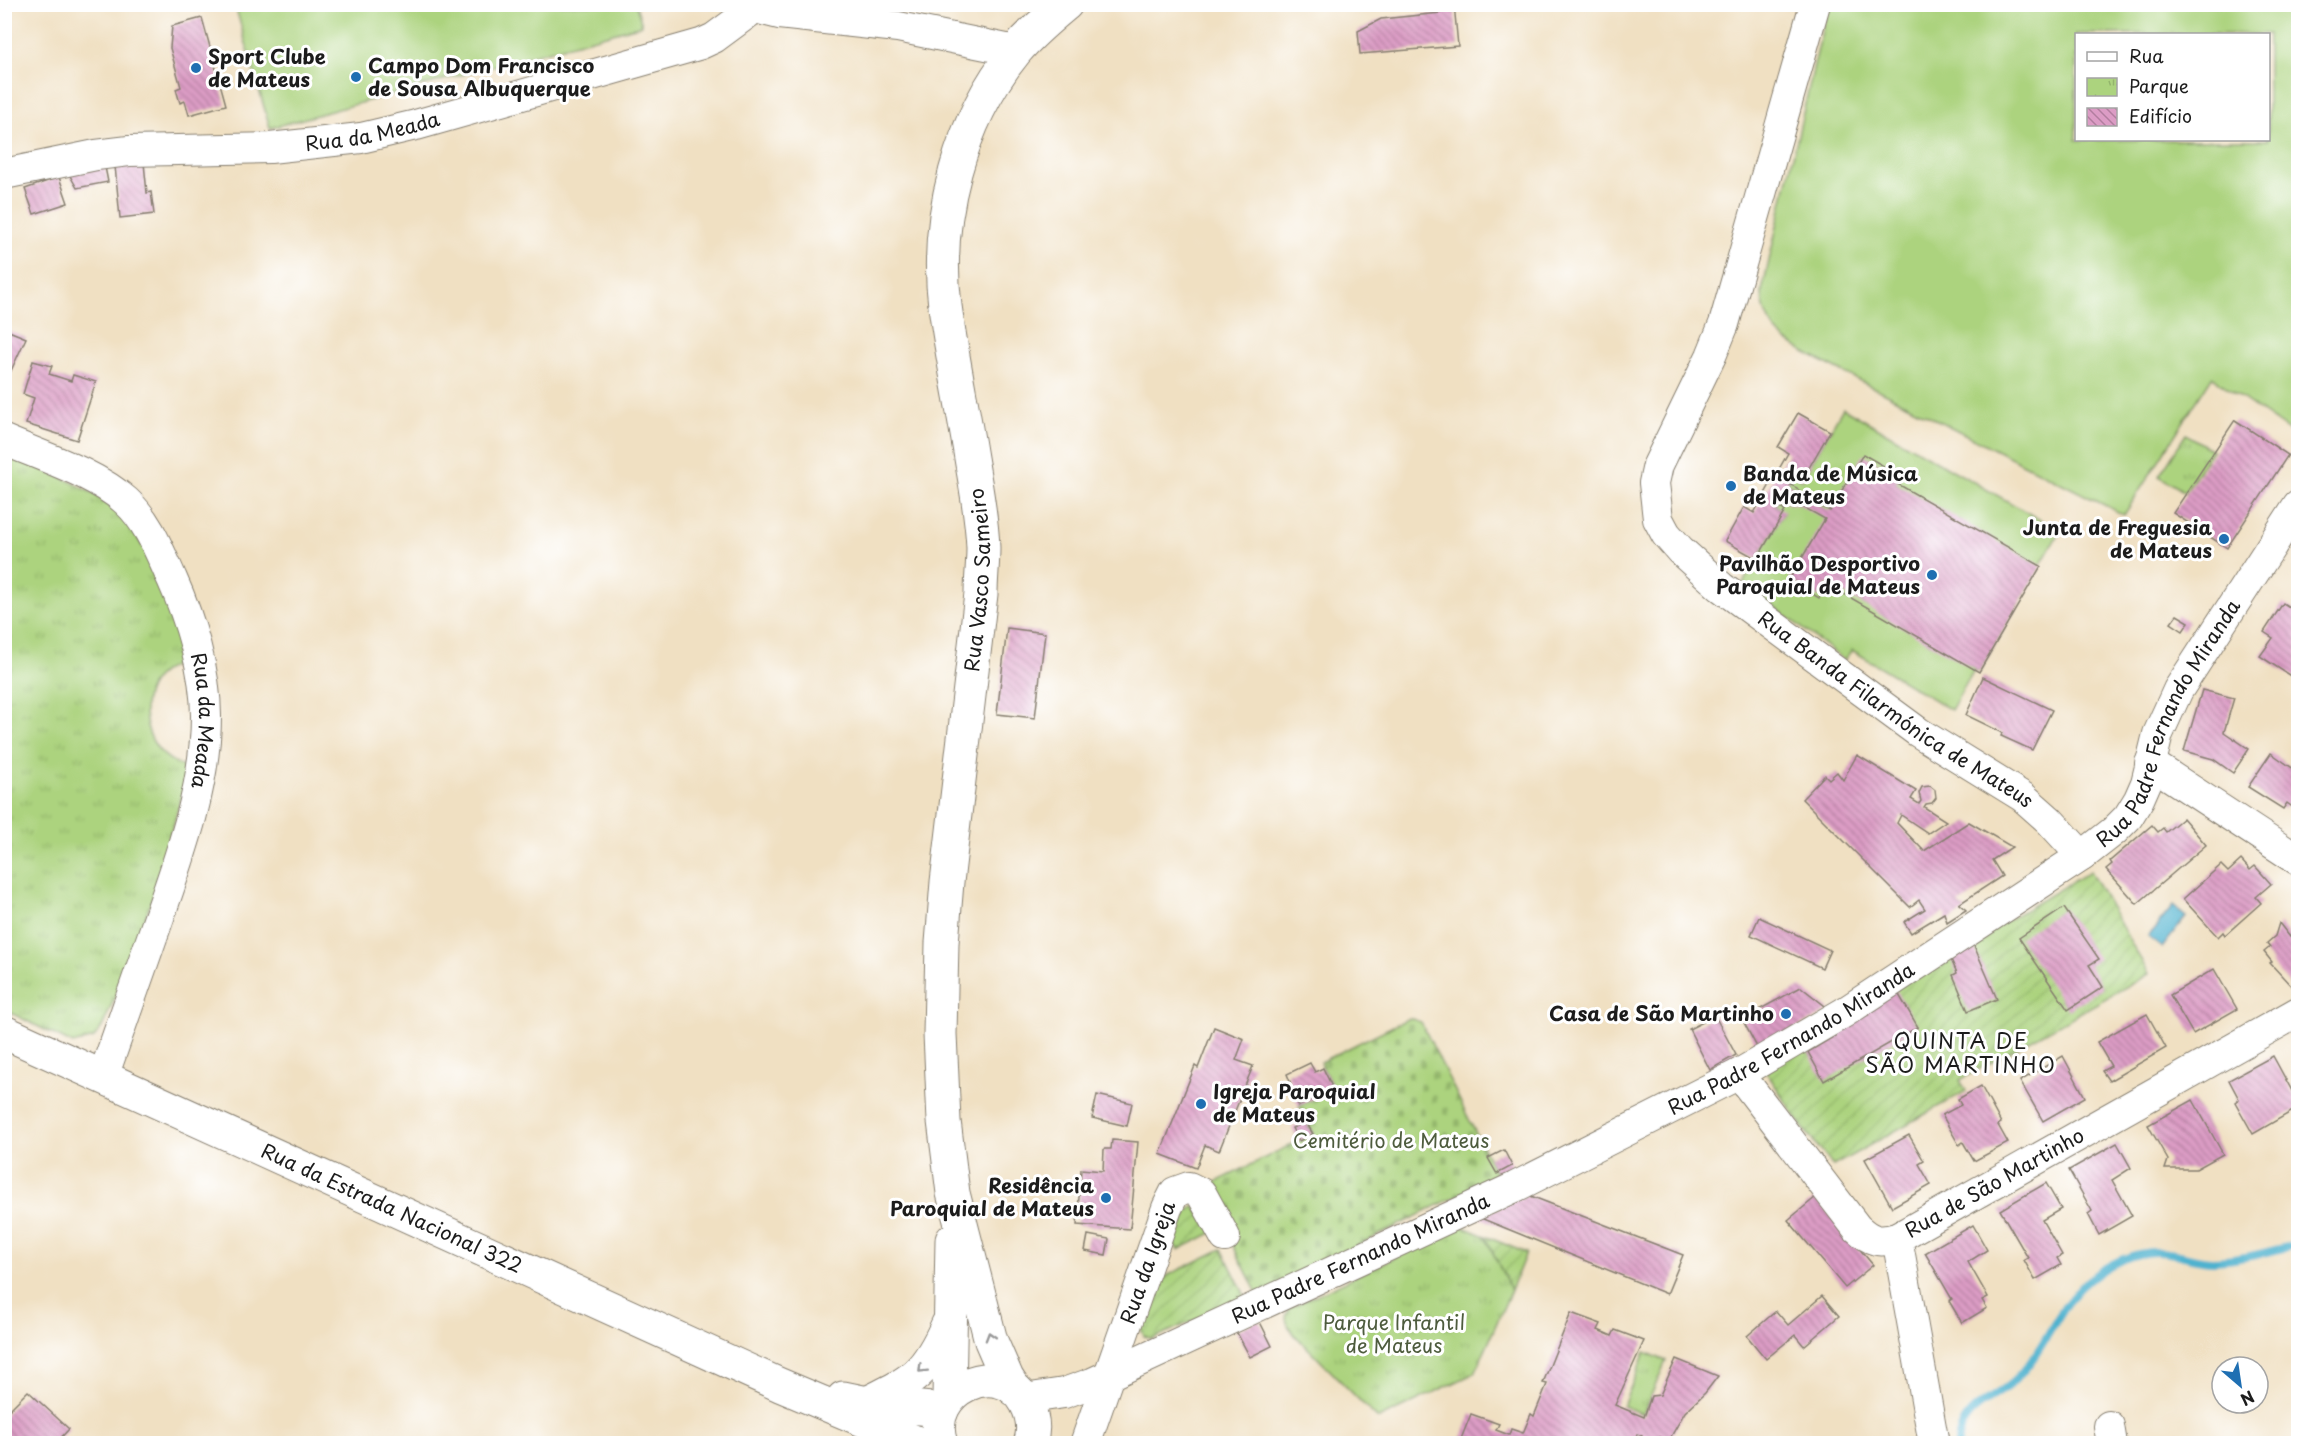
<svg xmlns="http://www.w3.org/2000/svg" width="2303" height="1448" font-family="'Playpen Sans',sans-serif">
<style>
.grass{fill:#acd37e;stroke:#64784d;stroke-width:1.5;fill-rule:evenodd}
.cemetery{fill:url(#cemetery-stones);stroke:#64784d;stroke-width:1.5}
.park{fill:url(#park-tufts);stroke:#64784d;stroke-width:1.5}
.garden{fill:url(#garden-furrows);stroke:#64784d;stroke-width:1.5}
.water{fill:#50b2cf;stroke:#366776;stroke-width:1.5}
.lines{fill:none;stroke-linecap:round;stroke-linejoin:round}
.stream{stroke:#50b2cf;stroke-width:8}
.building{fill:url(#building-back-hatch)}
.minor-casing{stroke:#867e6f;stroke-width:32}
.primary-casing{stroke:#867e6f;stroke-width:35}
.minor{stroke:#fff;stroke-width:30}
.primary{stroke:#fff;stroke-width:33}
.oneway{stroke:#999}
.poi-dot{fill:#1f6fb2;stroke:#fff;stroke-width:2}
.labels{text-anchor:middle;stroke-width:6;stroke-linejoin:round;paint-order:stroke}
.poi-label{font-size:20px;font-weight:bold;fill:#1c1c1c;stroke:#fff;text-anchor:start}
.street-label{font-size:20px;fill:#1c1c1c;stroke:#fff}
.park-label{font-size:20px;fill:#4e5c3e;stroke:#fff}
.neighbourhood-label{font-size:21px;letter-spacing:1.5px;fill:#1c1c1c;stroke:#fff}
</style>
<defs>
<pattern id="cemetery-stones" width="16" height="16" patternUnits="userSpaceOnUse" patternTransform="scale(1.5)"><rect width="16" height="16" fill="#acd37e"/><path d="M2 7V4a2 2 0 0 1 4 0v3zM10 15v-3a2 2 0 0 1 4 0v3z" fill="#93b56c"/></pattern>
<pattern id="park-tufts" width="24" height="20" patternUnits="userSpaceOnUse" patternTransform="scale(1.5)"><rect width="24" height="20" fill="#acd37e"/><path d="M3 7l-1-3M5 7V3M7 7l1-3M15 17l-1-3M17 17v-4M19 17l1-3" fill="none" stroke="#93b56c"/></pattern>
<pattern id="garden-furrows" width="10" height="10" patternUnits="userSpaceOnUse" patternTransform="scale(1.5)"><rect width="10" height="10" fill="#acd37e"/><path d="M-1 1l2-2M0 10L10 0M9 11l2-2" fill="none" stroke="#93b56c"/></pattern>
<pattern id="building-back-hatch" width="6" height="6" patternUnits="userSpaceOnUse" patternTransform="scale(1.5)"><rect width="6" height="6" fill="#dc9cc5"/><path d="M-1 5l2 2M0 0l6 6M5-1l2 2" fill="none" stroke="#b27e9f"/></pattern>
</defs>
<rect width="100%" height="100%" fill="#fff"/>
<filter id="ink" filterUnits="userSpaceOnUse"><feTurbulence type="fractalNoise" baseFrequency=".0167" numOctaves="2"/><feDisplacementMap in="SourceGraphic" scale="12" xChannelSelector="R" yChannelSelector="G"/><feConvolveMatrix kernelMatrix="1 2 1 2 8 2 1 2 1" color-interpolation-filters="sRGB"/></filter>
<filter id="wash" filterUnits="userSpaceOnUse"><feTurbulence type="fractalNoise" baseFrequency=".008" numOctaves="4" result="noise"/><feDisplacementMap in="SourceGraphic" scale="24" xChannelSelector="R" yChannelSelector="G"/><feGaussianBlur stdDeviation="1.35" result="paint"/><feColorMatrix in="noise" values="0 0 0 0 0 0 0 0 0 0 0 0 0 0 0 0 0 1.4 0 .05"/><feComposite in="paint" operator="in"/></filter>
<g filter="url(#wash)">
<rect width="100%" height="100%" fill="#f0e0c2"/>
<g class="grass">
<polygon points="235,5 636,5 642,25 270,128"/>
<path d="M1828,5H2298V434L2296,436L2212,377L2124,515L1819,360C1788,344 1762,329 1762,291ZM2076,34H2268V140H2076Z"/>
<polygon points="1843,408 2060,531 1979,672 1974,670 1951,710 1852,650 1844,660 1743,583 1784,512 1775,505 1779,498 1803,496 1797,488 1787,483 1792,474 1802,479"/>
</g>
<polygon class="cemetery" points="1409,1018 1421,1022 1497,1176 1258,1295 1204,1188 1313,1134 1299,1106 1333,1089 1320,1062"/>
<g class="park">
<polygon points="2186,434 2212,450 2185,492 2159,476"/>
<path d="M4,453C36,467 68,478 97,496C150,531 169,603 184,660C173,666 160,672 153,682C140,701 144,731 158,749C166,759 178,765 189,770L154,893L123,979L102,1027L94,1038L73,1044L5,1010Z"/>
<path d="M1461,1226L1485,1236L1511,1290L1475,1373L1378,1419L1293,1333C1286,1324 1283,1316 1291,1307Z"/>
<polygon points="1645,1352 1666,1361 1643,1414 1623,1406"/>
</g>
<g class="garden">
<polygon points="2090,871 2149,974 1960,1080 1966,1091 1833,1166 1803,1128 1763,1067"/>
<polygon points="1194,1206 1214,1232 1178,1250 1174,1244 1188,1211"/>
<polygon points="1485,1236 1526,1253 1511,1290"/>
<polygon points="1222,1249 1246,1298 1152,1339 1144,1336 1140,1327 1154,1282"/>
</g>
<polygon class="water" points="2173,906 2186,917 2162,948 2148,937"/>
<g class="lines">
<path class="stream" d="M1958,1444C1961,1405 1992,1403 2016,1379C2042,1354 2055,1313 2082,1286C2104,1265 2137,1248 2168,1253C2184,1255 2198,1261 2213,1261C2242,1260 2271,1251 2298,1244"/>
</g>
<g id="blocks">
<g class="building">
<polygon points="1440,4 1454,4 1458,46 1360,54 1358,31 1381,19 1440,13"/>
<polygon points="202,18 226,105 189,115 185,101 180,103 176,89 181,87 170,48 172,26"/>
<polygon points="144,163 147,193 151,192 154,214 120,218 115,166"/>
<polygon points="105,167 108,182 77,188 69,174"/>
<polygon points="59,177 68,203 34,214 25,189"/>
<polygon points="4,329 26,338 4,386"/>
<polygon points="33,361 52,366 49,374 71,381 73,375 96,382 77,440 26,424 34,398 23,394"/>
<polygon points="1798,413 1830,431 1802,480 1792,474 1787,483 1797,488 1803,496 1830,511 1863,454 1901,476 1896,483 2041,566 1979,672 1827,584 1819,598 1789,580 1825,519 1798,504 1789,504 1779,498 1775,505 1785,511 1757,559 1725,541 1744,507 1754,513 1788,453 1778,447"/>
<polygon points="2235,420 2288,455 2227,548 2173,513"/>
<polygon points="2283,603 2298,613 2298,674 2295,679 2260,656 2273,638 2264,632"/>
<polygon points="2177,615 2189,622 2183,631 2171,623"/>
<polygon points="1007,628 1045,633 1035,718 997,714"/>
<polygon points="1983,677 2052,710 2032,750 2001,736 2003,733 1966,715"/>
<polygon points="2202,690 2234,698 2224,732 2249,749 2233,773 2213,759 2184,751"/>
<polygon points="2271,753 2298,772 2298,811 2287,803 2283,809 2248,787"/>
<polygon points="1857,755 1916,791 1911,799 1919,804 1921,801 1919,793 1922,787 1930,786 1935,790 1936,798 1932,803 1926,804 1924,807 1946,821 1928,833 1901,815 1897,823 1924,851 1969,822 2012,847 1992,860 2002,876 1959,904 1966,910 1947,922 1944,913 1911,933 1904,922 1925,909 1919,900 1910,907 1802,799 1825,775 1829,779 1837,772 1843,780"/>
<polygon points="2183,818 2206,845 2137,904 2106,869 2112,864 2110,861 2152,825 2158,832 2163,828 2166,832"/>
<polygon points="2241,860 2250,870 2255,866 2271,884 2256,897 2261,903 2225,935 2223,932 2218,937 2183,899 2221,865 2228,872"/>
<polygon points="2064,908 2099,959 2089,965 2103,987 2068,1010 2019,938"/>
<polygon points="1759,917 1830,950 1822,968 1751,935"/>
<polygon points="2279,923 2290,937 2298,929 2298,983 2293,988 2270,963 2272,962 2264,952 2270,947 2267,943 2275,936"/>
<polygon points="1972,941 1997,999 1968,1011 1953,975 1957,973 1949,955"/>
<polygon points="2214,969 2237,1009 2193,1034 2170,995"/>
<polygon points="1801,987 1830,1010 1758,1049 1742,1019"/>
<polygon points="1895,988 1918,1027 1824,1081 1808,1052 1835,1036 1830,1026"/>
<polygon points="2147,1014 2166,1048 2109,1081 2102,1071 2111,1066 2097,1042"/>
<polygon points="1715,1016 1736,1055 1710,1070 1689,1029"/>
<polygon points="1214,1027 1244,1039 1236,1060 1253,1066 1219,1151 1205,1145 1196,1168 1160,1154 1195,1066 1198,1068"/>
<polygon points="2063,1056 2085,1097 2043,1121 2020,1081"/>
<polygon points="2273,1056 2298,1102 2298,1108 2253,1134 2235,1102 2239,1099 2229,1080"/>
<polygon points="1310,1063 1315,1072 1323,1068 1333,1089 1299,1106 1288,1085 1291,1084 1287,1074"/>
<polygon points="1981,1086 2001,1123 1998,1125 2008,1143 1974,1161 1963,1142 1959,1145 1942,1115 1961,1105 1958,1099"/>
<polygon points="1097,1095 1132,1103 1127,1126 1092,1118"/>
<polygon points="2193,1100 2223,1154 2196,1169 2165,1169 2168,1160 2148,1125"/>
<polygon points="1306,1122 1313,1134 1299,1141 1292,1128"/>
<polygon points="1909,1135 1924,1161 1919,1164 1931,1185 1892,1207 1865,1159"/>
<polygon points="1112,1140 1138,1142 1130,1229 1077,1225 1081,1169 1103,1171 1104,1149 1111,1149"/>
<polygon points="2117,1143 2131,1168 2112,1180 2132,1216 2099,1235 2088,1214 2092,1211 2069,1170"/>
<polygon points="1504,1150 1512,1166 1497,1174 1488,1158"/>
<polygon points="2046,1183 2061,1209 2042,1220 2062,1255 2057,1258 2061,1265 2035,1280 2024,1260 2028,1258 2000,1210"/>
<polygon points="1528,1195 1683,1255 1667,1294 1478,1217"/>
<polygon points="1816,1197 1873,1265 1845,1288 1788,1220"/>
<polygon points="1973,1225 1987,1250 1968,1262 1988,1297 1982,1300 1987,1308 1962,1323 1949,1301 1952,1299 1925,1253"/>
<polygon points="1088,1235 1109,1239 1106,1255 1085,1251"/>
<polygon points="1822,1296 1839,1316 1804,1346 1795,1335 1766,1359 1747,1336 1776,1311 1788,1325"/>
<polygon points="1571,1313 1601,1324 1598,1330 1612,1336 1615,1330 1644,1341 1615,1405 1644,1417 1651,1396 1660,1395 1676,1359 1718,1376 1705,1393 1685,1412 1669,1440 1660,1437 1656,1444 1639,1444 1642,1436 1637,1434 1634,1444 1459,1444 1471,1414 1499,1424 1496,1430 1509,1435 1511,1429 1523,1433 1531,1414 1534,1416 1547,1384 1543,1383"/>
<polygon points="1259,1320 1272,1346 1250,1357 1236,1331"/>
<polygon points="28,1391 69,1429 55,1444 4,1444 4,1415"/>
</g>
</g>
</g>
<g filter="url(#ink)">
<use href="#blocks" fill-opacity="0" stroke="#867e6f" stroke-width="1.5"/>
<g class="lines">
<defs>
<g id="minor">
<polyline points="753,4 763,10 779,14 898,27 1016,51"/>
<path id="s1" d="M1815,4L1724,324L1711,356L1658,465L1654,483L1658,519L1666,534L1680,550L1721,587L1918,732L2023,797L2049,820L2082,856"/>
<path id="s2" d="M4,174L96,155L129,151L270,148L361,138L416,125L701,44L714,38L756,7"/>
<path id="s3" d="M4,440C43,457 95,473 126,501C149,522 160,553 172,579C190,619 206,672 206,716C206,786 180,857 157,923C139,974 121,1026 103,1077"/>
<polyline points="2150,763 2298,860"/>
<path id="s4" d="M1739,1074L1857,1228C1871,1241 1879,1243 1897,1238L2298,1012"/>
<polyline points="1897,1238 1934,1444"/>
<path id="s5" d="M1024,1399L1064,1393L1092,1383L1515,1187L1739,1074L1845,1012L2082,856L2114,831L2128,817L2139,799L2146,783L2158,734L2178,690L2298,505"/>
<polyline points="2109,1426 2112,1444"/>
<path id="s6" d="M1085,1444L1167,1208L1175,1192L1189,1187L1201,1193L1225,1237"/>
</g>
<g id="primary">
<path id="s7" d="M4,1032L780,1385L920,1444"/>
<path id="s8" d="M1014,1389L1007,1378L991,1341L953,1193L944,1121L940,1034L942,943L947,882L981,594C981,579 983,563 983,548C982,518 976,488 971,458C963,408 952,357 945,306C934,219 960,119 1016,51C1031,33 1048,19 1066,4"/>
<polyline points="949,1397 952,1240"/>
<polyline points="843,1398 867,1403 942,1410"/>
<path d="M867,1403C914,1380 926,1374 948,1324"/>
<path d="M941,1444C923,1390 1000,1354 1026,1403C1033,1416 1035,1429 1030,1444"/>
</g>
</defs>
<use href="#minor" class="minor-casing"/>
<use href="#primary" class="primary-casing"/>
<use href="#minor" class="minor"/>
<use href="#primary" class="primary"/>
</g>
<defs><path id="oneway-chevron" d="M-2-3.5L2.5 0L-2 3.5" fill="none" stroke-width="1.6" stroke-linecap="round" stroke-linejoin="round" transform="scale(1.5)"/></defs>
<g class="oneway">
<use href="#oneway-chevron" transform="translate(990 1336) rotate(-107)"/>
<use href="#oneway-chevron" transform="translate(922 1369) rotate(135)"/>
</g>
</g>
<g class="poi-dot">
<circle cx="196" cy="68" r="6"/>
<circle cx="356" cy="77" r="6"/>
<circle cx="1731" cy="486" r="6"/>
<circle cx="2224" cy="539" r="6"/>
<circle cx="1932" cy="575" r="6"/>
<circle cx="1786" cy="1014" r="6"/>
<circle cx="1201" cy="1104" r="6"/>
<circle cx="1106" cy="1198" r="6"/>
</g>
<g class="labels">
<g class="poi-label">
<text x="208" y="64">Sport Clube<tspan x="208" dy="23">de Mateus</tspan></text>
<text x="368" y="73">Campo Dom Francisco<tspan x="368" dy="23">de Sousa Albuquerque</tspan></text>
<text x="1743" y="481">Banda de Música<tspan x="1743" dy="23">de Mateus</tspan></text>
<text x="2212" y="535" text-anchor="end">Junta de Freguesia<tspan x="2212" dy="23">de Mateus</tspan></text>
<text x="1920" y="571" text-anchor="end">Pavilhão Desportivo<tspan x="1920" dy="23">Paroquial de Mateus</tspan></text>
<text x="1774" y="1021" text-anchor="end">Casa de São Martinho</text>
<text x="1213" y="1099">Igreja Paroquial<tspan x="1213" dy="23">de Mateus</tspan></text>
<text x="1094" y="1193" text-anchor="end">Residência<tspan x="1094" dy="23">Paroquial de Mateus</tspan></text>
</g>
<g class="street-label">
<text dy="7" stroke="none"><textPath href="#s2" startOffset="372">Rua da Meada</textPath></text>
<text dy="7" stroke="none"><textPath href="#s8" startOffset="822">Rua Vasco Sameiro</textPath></text>
<text dy="7" stroke="none"><textPath href="#s1" startOffset="850">Rua Banda Filarmónica de Mateus</textPath></text>
<text dy="7" stroke="none"><textPath href="#s3" startOffset="375">Rua da Meada</textPath></text>
<text dy="7" stroke="none"><textPath href="#s5" startOffset="1356">Rua Padre Fernando Miranda</textPath></text>
<text dy="7" stroke="none"><textPath href="#s5" startOffset="850">Rua Padre Fernando Miranda</textPath></text>
<text dy="7" stroke="none"><textPath href="#s4" startOffset="350">Rua de São Martinho</textPath></text>
<text dy="7" stroke="none"><textPath href="#s7" startOffset="426">Rua da Estrada Nacional 322</textPath></text>
<text dy="7" stroke="none"><textPath href="#s5" startOffset="366">Rua Padre Fernando Miranda</textPath></text>
<text dy="7" stroke="none"><textPath href="#s6" startOffset="192">Rua da Igreja</textPath></text>
</g>
<g class="park-label">
<text x="1391" y="1148">Cemitério de Mateus</text>
<text x="1394" y="1330">Parque Infantil<tspan x="1394" dy="23">de Mateus</tspan></text>
</g>
<g class="neighbourhood-label">
<text x="1961" y="1049">QUINTA DE<tspan x="1961" dy="24">SÃO MARTINHO</tspan></text>
</g>
</g>
<rect width="2303" height="1448" fill="none" stroke="#fff" stroke-width="24"/>
<rect x="2075" y="33" width="195" height="108" fill="#ffffff" stroke="#a4a4a4" stroke-width="1.5"/>
<rect x="2087" y="52" width="30" height="9" fill="#ffffff" stroke="#a4a4a4" stroke-width="1.5"/>
<text x="2129" y="63" font-size="18" fill="#1c1c1c">Rua</text>
<rect x="2087" y="78" width="30" height="18" fill="url(#park-tufts)" stroke="#a4a4a4" stroke-width="1.5"/>
<text x="2129" y="93" font-size="18" fill="#1c1c1c">Parque</text>
<rect x="2087" y="108" width="30" height="18" fill="url(#building-back-hatch)" stroke="#a4a4a4" stroke-width="1.5"/>
<text x="2129" y="123" font-size="18" fill="#1c1c1c">Edifício</text>
<g transform="translate(2240 1385) rotate(151)"><circle r="28" fill="#ffffff" stroke="#a4a4a4" stroke-width="1.5"/>
<path d="M0-4.5L10 22L0 15L-10 22Z" fill="#1f6fb2"/>
<text y="-9" font-size="16" font-weight="bold" text-anchor="middle" fill="#1c1c1c">N</text>
</g>
</svg>
